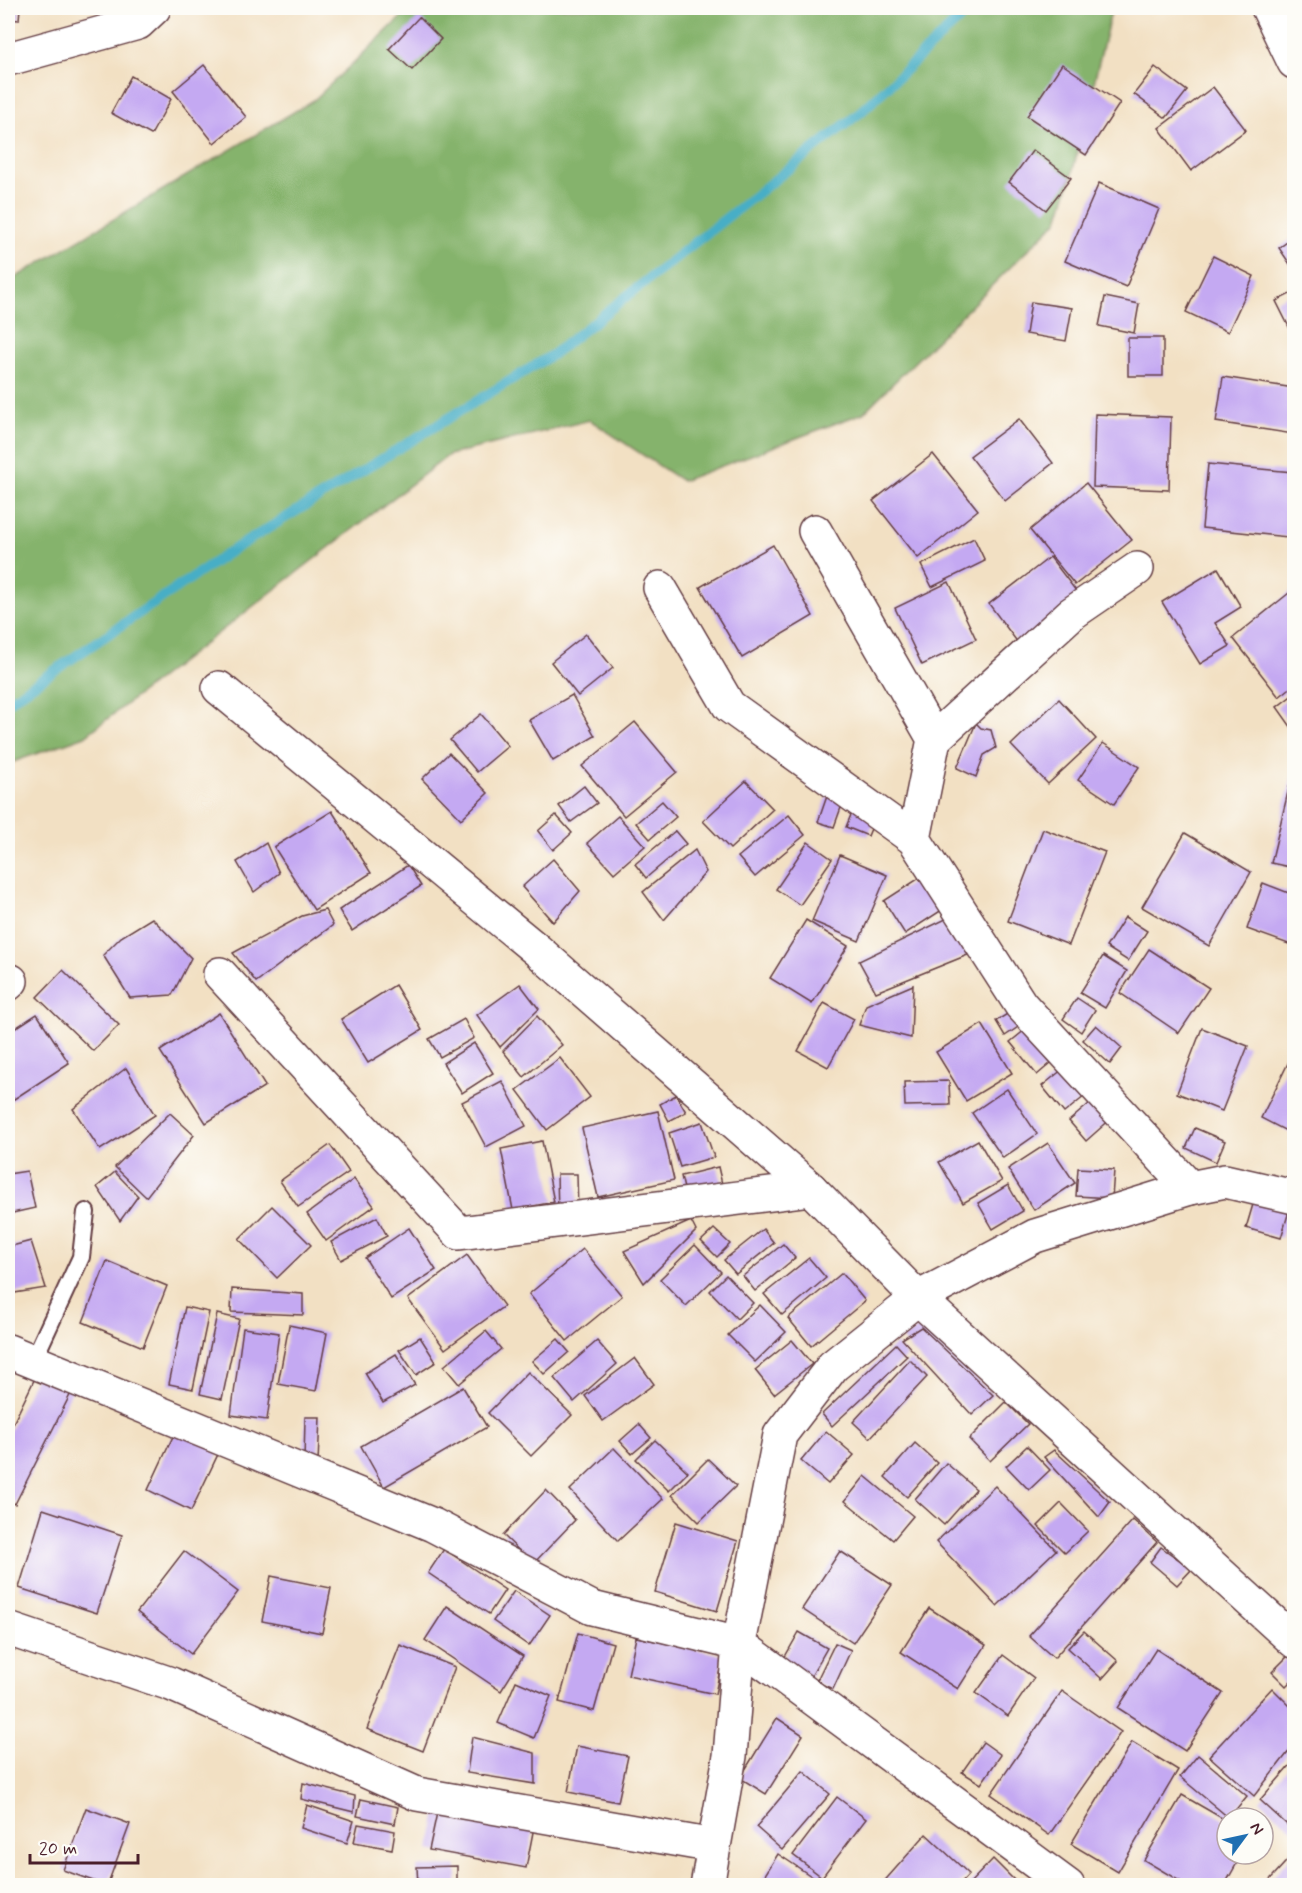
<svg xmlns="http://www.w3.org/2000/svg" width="1302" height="1893" font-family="Mynerve,sans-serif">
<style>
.forest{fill:#85b36c;stroke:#68694c;stroke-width:1.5}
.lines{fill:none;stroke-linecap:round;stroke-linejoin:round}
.stream{stroke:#47aec6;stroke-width:10}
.building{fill:#c4a9f2}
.service-casing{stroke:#633c42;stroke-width:20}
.minor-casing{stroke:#633c42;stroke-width:36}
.service{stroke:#fff;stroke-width:16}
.minor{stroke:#fff;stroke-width:33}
</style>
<rect width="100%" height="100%" fill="#fdfcf7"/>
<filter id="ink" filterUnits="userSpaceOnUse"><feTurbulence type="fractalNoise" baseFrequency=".0167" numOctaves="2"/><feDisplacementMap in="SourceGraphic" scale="12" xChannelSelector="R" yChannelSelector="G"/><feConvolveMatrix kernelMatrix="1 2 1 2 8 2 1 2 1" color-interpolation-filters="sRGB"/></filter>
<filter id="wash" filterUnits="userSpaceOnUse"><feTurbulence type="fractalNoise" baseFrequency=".008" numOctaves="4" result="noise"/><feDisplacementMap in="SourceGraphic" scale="24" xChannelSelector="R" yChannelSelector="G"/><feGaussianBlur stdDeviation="1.35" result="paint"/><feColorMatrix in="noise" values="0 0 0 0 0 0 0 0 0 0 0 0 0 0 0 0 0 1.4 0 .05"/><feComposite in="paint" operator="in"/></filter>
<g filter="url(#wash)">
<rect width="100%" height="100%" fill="#f2e0c3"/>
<polygon class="forest" points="411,8 1112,8 1071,178 1058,220 863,413 682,481 590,420 449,455 85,736 8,764 8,282 314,100"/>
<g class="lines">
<polyline class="stream" points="8,702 231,551 552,355 861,112 971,8"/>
</g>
<g id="blocks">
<g class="building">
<polygon points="8,8 20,8 19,20 8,19"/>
<polygon points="419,17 441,39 412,70 389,49"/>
<polygon points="1062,64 1120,103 1086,155 1027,116"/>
<polygon points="204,65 246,117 214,143 173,91"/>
<polygon points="1155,67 1187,91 1166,118 1134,94"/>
<polygon points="131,76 171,99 151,135 111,113"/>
<polygon points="1213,87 1246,130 1191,171 1159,128"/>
<polygon points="1033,150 1071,178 1046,210 1009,182"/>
<polygon points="1099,183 1159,209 1126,287 1065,261"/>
<polygon points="1294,237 1294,270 1279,248"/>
<polygon points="1213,256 1254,276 1228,332 1186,312"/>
<polygon points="1294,292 1294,337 1276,301"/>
<polygon points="1105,297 1139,304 1134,333 1099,326"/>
<polygon points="1031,302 1072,308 1066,341 1026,334"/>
<rect x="1128" y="338" width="35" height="38"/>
<polygon points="1223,377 1294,388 1293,434 1216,422"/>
<polygon points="1095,414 1171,417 1169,490 1093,487"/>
<polygon points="1019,419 1053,463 1005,501 970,456"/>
<polygon points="933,454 978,510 918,558 873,501"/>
<polygon points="1208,464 1293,472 1288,537 1202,528"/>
<polygon points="1086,483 1132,540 1075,585 1030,530"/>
<polygon points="974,538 985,561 932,587 921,565"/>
<polygon points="773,545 813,616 742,658 700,587"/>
<polygon points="1050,557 1083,600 1021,647 989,604"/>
<polygon points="1218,568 1241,607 1215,623 1230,646 1200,664 1162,602"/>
<polygon points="949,582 976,639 922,665 895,608"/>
<polygon points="1294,589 1294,685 1279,697 1233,638"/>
<polygon points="586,634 613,668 578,696 551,662"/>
<polygon points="1294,694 1294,731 1277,707"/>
<polygon points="572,695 595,736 553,761 529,720"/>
<polygon points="1059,699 1096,739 1048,784 1011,745"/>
<polygon points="481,714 508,746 477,772 450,740"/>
<polygon points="635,722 677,772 624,816 582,766"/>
<polygon points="976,723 981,728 991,730 996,748 984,755 976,777 957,768"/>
<polygon points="1103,743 1139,767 1114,804 1078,780"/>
<polygon points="449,753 488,793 461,819 422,779"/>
<polygon points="1294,767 1294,868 1271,863"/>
<polygon points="746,781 773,809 730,849 703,821"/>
<polygon points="584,786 597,803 571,822 559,806"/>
<polygon points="827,796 843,802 834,827 818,822"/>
<polygon points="662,801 676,817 650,839 636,823"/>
<polygon points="855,805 877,814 868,836 846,827"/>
<polygon points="332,811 371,873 314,910 274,847"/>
<polygon points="556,815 572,833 553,850 538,831"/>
<polygon points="789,815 805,835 755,877 738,857"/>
<polygon points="618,816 645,846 614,873 587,843"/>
<polygon points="1043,829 1105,852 1069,945 1008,921"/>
<polygon points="675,831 686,844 646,878 635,864"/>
<polygon points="1185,833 1251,872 1209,946 1142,907"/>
<polygon points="808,842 832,859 800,905 776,889"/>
<polygon points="266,843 279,873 254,892 237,862"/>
<polygon points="695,850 706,872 664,920 643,892"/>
<polygon points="840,855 887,875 859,941 812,921"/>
<polygon points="553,859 580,891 553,922 522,887"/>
<polygon points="408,865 421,886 352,931 339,910"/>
<polygon points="921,877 942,910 905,934 884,901"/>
<polygon points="1263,883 1294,895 1294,946 1247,929"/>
<polygon points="325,910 333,925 256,982 233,953 302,916"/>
<polygon points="952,916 970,954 876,992 859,961"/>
<polygon points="1125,917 1147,931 1128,961 1106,947"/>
<polygon points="152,918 191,958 172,995 130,998 103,955 121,937"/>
<polygon points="806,920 848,946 812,1004 770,978"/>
<polygon points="1149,949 1209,988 1179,1033 1120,993"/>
<polygon points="1103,956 1127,971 1105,1008 1080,993"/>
<polygon points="63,970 119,1025 93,1051 37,997"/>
<polygon points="520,984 539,1009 500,1047 477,1015"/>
<polygon points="395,985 422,1030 368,1063 341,1019"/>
<polygon points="913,985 911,1038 859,1025 866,1005"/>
<polygon points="1077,998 1095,1010 1081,1032 1063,1019"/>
<polygon points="824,1003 854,1019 828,1067 798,1051"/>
<polygon points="1012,1011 1021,1025 1005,1036 996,1021"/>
<polygon points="219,1013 265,1086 206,1123 160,1051"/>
<polygon points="37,1014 69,1063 8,1103 8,1033"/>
<polygon points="537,1016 562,1045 524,1077 503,1051"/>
<polygon points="464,1019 474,1038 440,1057 429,1039"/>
<polygon points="982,1024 1012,1073 966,1101 936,1052"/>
<polygon points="1096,1025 1122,1048 1110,1064 1083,1040"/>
<polygon points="1202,1028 1248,1046 1222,1111 1177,1093"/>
<polygon points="1025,1030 1051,1063 1037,1075 1010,1042"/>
<polygon points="474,1043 493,1073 462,1093 443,1063"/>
<polygon points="1294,1051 1294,1135 1261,1118"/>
<polygon points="560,1058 590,1097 547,1130 517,1090"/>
<polygon points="1068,1065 1090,1092 1064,1113 1042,1086"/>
<polygon points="126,1068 155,1115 100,1150 73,1109"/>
<polygon points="502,1081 526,1126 486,1147 462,1102"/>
<polygon points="949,1081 950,1105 905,1106 904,1082"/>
<polygon points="1007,1089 1037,1134 1003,1158 972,1113"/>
<polygon points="676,1095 686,1112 669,1121 660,1104"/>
<polygon points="1096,1098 1113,1117 1086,1141 1069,1121"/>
<polygon points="658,1111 674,1180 598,1197 582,1128"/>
<polygon points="170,1113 194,1135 146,1197 115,1167"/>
<polygon points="702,1122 714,1157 680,1167 669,1133"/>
<polygon points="1195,1128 1225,1141 1216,1162 1186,1148"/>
<polygon points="978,1140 1002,1181 963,1203 939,1162"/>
<polygon points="542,1141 554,1202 513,1210 501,1149"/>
<polygon points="1048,1143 1075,1183 1034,1210 1008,1169"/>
<polygon points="330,1145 349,1172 298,1207 280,1181"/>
<polygon points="718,1167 722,1184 685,1193 681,1176"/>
<polygon points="1078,1168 1114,1170 1112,1198 1076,1196"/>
<polygon points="27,1171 35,1208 8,1214 8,1174"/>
<polygon points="115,1172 138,1196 120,1221 97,1187"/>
<polygon points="557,1174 577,1174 578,1213 558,1213"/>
<polygon points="354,1179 374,1206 326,1241 307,1214"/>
<polygon points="1008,1185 1023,1211 993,1229 978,1203"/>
<polygon points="1254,1201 1289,1211 1281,1238 1246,1228"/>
<polygon points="272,1206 311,1245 277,1278 239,1239"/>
<polygon points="377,1217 387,1236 341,1260 331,1242"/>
<polygon points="691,1221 696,1231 644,1283 624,1251"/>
<polygon points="409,1228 436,1270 391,1299 365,1258"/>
<polygon points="714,1229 730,1244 717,1257 701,1241"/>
<polygon points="763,1229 774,1243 736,1274 724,1260"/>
<polygon points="31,1241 46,1288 8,1294 8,1247"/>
<polygon points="783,1244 795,1258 755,1291 743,1276"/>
<polygon points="695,1245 721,1272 686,1306 660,1279"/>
<polygon points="583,1249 622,1296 567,1341 529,1294"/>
<polygon points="467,1255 504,1306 445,1349 408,1299"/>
<polygon points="809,1258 826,1278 782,1315 764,1294"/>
<polygon points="107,1261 167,1286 143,1347 83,1322"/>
<polygon points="842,1273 865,1301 811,1346 788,1318"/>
<polygon points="726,1275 753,1303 737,1319 710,1291"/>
<polygon points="232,1289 303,1294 303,1315 231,1312"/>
<polygon points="760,1305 786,1332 755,1362 728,1335"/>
<polygon points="185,1307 209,1312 193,1389 169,1384"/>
<polygon points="217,1314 239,1319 222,1399 200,1394"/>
<polygon points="289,1325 327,1333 316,1391 278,1384"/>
<polygon points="921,1327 993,1395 972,1415 902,1339"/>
<polygon points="243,1328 279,1333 267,1420 231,1415"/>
<polygon points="486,1331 501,1349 459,1384 444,1366"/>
<polygon points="420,1337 436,1362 416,1375 399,1350"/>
<polygon points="558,1339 569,1352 544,1374 532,1361"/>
<polygon points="792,1340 812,1364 774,1394 755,1370"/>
<polygon points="597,1341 617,1364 574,1402 554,1378"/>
<polygon points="896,1344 907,1356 832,1426 822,1414"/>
<polygon points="396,1354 415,1385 383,1403 365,1373"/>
<polygon points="635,1358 654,1384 603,1421 585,1396"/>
<polygon points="910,1360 927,1377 870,1438 853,1422"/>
<polygon points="528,1372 572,1415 531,1456 488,1413"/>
<polygon points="37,1374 72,1391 15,1504 8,1500 8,1434"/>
<polygon points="463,1387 487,1427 384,1487 361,1446"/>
<polygon points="1006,1402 1028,1424 990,1461 969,1439"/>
<polygon points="305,1417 320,1417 318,1463 304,1463"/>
<polygon points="639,1424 651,1438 632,1454 620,1441"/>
<polygon points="176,1430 220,1450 191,1511 148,1490"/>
<polygon points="826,1431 854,1455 828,1484 801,1461"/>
<polygon points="655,1440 688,1472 669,1491 636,1459"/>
<polygon points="915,1443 937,1463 907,1497 885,1477"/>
<polygon points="1027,1446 1050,1470 1029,1490 1006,1466"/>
<polygon points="614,1448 663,1499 618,1541 570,1490"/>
<polygon points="1054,1450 1110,1502 1099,1517 1044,1457"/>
<polygon points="708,1459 736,1486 699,1522 672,1495"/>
<polygon points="946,1463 976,1489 944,1525 915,1499"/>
<polygon points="865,1476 913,1516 893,1540 845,1501"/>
<polygon points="995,1486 1056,1550 997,1606 936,1542"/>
<polygon points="546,1490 575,1520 533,1564 503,1535"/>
<polygon points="1061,1503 1088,1531 1065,1553 1038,1526"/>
<polygon points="43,1509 122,1535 97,1613 19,1588"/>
<polygon points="1133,1520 1157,1542 1054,1658 1029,1636"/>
<polygon points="676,1522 738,1541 717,1611 655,1592"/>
<polygon points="1161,1547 1192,1569 1177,1585 1150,1562"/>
<polygon points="444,1549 505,1590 489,1614 428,1573"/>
<polygon points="184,1551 238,1592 191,1654 137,1612"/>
<polygon points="840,1551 892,1585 853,1643 802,1609"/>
<polygon points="271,1576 331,1588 322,1633 262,1621"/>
<polygon points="514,1591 550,1615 529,1646 493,1621"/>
<polygon points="447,1606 523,1656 501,1691 425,1640"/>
<polygon points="929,1608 986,1645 958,1689 901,1652"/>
<polygon points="1084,1631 1118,1661 1102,1679 1068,1648"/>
<polygon points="799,1632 827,1648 810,1678 782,1662"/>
<polygon points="578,1633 613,1643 594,1711 559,1702"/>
<polygon points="636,1637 723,1655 715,1694 628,1675"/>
<polygon points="835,1643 851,1650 833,1689 816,1682"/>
<polygon points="400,1645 455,1667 423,1751 367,1729"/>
<polygon points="1156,1649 1223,1693 1185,1751 1118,1708"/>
<polygon points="1003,1655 1034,1678 1008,1716 976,1693"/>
<polygon points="1289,1655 1294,1662 1294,1678 1286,1686 1272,1672"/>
<polygon points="516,1681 551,1696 534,1738 498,1723"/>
<polygon points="1272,1688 1294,1710 1294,1745 1254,1796 1209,1756"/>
<polygon points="1062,1691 1121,1732 1049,1835 991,1794"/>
<polygon points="777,1718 803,1735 766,1794 740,1778"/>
<polygon points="472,1737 535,1753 535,1784 467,1773"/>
<polygon points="983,1742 1001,1755 981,1784 962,1772"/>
<polygon points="1132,1742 1178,1770 1118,1872 1071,1844"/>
<polygon points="577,1746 628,1756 618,1802 568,1792"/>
<polygon points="1198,1755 1247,1796 1229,1818 1180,1777"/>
<polygon points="1294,1761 1294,1831 1260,1800"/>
<polygon points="803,1771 830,1794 782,1850 756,1827"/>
<polygon points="303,1783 355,1796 354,1812 301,1799"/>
<polygon points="1182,1795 1227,1821 1227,1854 1242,1854 1224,1886 1188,1886 1144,1860"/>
<polygon points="837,1797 866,1819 822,1877 793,1855"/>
<polygon points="361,1799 398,1807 395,1824 357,1816"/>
<polygon points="307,1805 354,1821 347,1843 301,1828"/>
<polygon points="86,1808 130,1824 107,1886 63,1870"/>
<polygon points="438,1808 534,1827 526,1868 429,1850"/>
<polygon points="358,1824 395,1831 392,1849 354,1842"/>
<polygon points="926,1834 969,1874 958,1886 880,1886"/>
<polygon points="1294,1853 1294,1886 1264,1886"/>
<polygon points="778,1854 826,1886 758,1886"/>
<polygon points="993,1859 1020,1886 967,1886"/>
<polygon points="457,1866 457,1886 418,1886 417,1867"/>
</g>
</g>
</g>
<g filter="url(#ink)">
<use href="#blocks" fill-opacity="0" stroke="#633c42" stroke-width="1.5"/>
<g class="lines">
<defs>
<polyline id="service" points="33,1361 81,1257 86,1212"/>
<g id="minor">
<polyline points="1268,8 1294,62"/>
<polyline points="8,59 138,23 154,8"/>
<polyline points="815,531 934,739 914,839 1021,1005 1190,1188"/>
<polyline points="660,588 729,706 914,839"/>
<polyline points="219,688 537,950 811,1189 918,1298 1294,1641"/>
<polyline points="934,739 1071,614 1137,569"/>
<polyline points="220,974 459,1233 811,1189"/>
<polyline points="8,984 11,981"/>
<polyline points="8,1351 433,1525 592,1608 739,1644 1068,1886"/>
<polyline points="8,1629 171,1684 417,1794 714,1846"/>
<polyline points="707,1886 730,1756 739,1644 780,1435 833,1366 918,1298 1035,1236 1190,1188 1225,1181 1294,1197"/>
</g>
</defs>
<use href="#service" class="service-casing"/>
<use href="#minor" class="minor-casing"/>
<use href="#service" class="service"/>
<use href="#minor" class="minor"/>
</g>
</g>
<rect width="1302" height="1893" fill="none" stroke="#fdfcf7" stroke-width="30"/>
<g transform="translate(1245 1836) rotate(57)"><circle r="28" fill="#fdfcf7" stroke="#b5a4a5" stroke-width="1.5"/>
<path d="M0-4.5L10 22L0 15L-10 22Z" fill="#1f6fb2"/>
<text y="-9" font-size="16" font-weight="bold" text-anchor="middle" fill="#4a1f2b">N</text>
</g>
<path d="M30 1854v9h108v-9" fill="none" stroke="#4a1f2b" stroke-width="3"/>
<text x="39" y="1854" font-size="18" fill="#4a1f2b" stroke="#fdfcf7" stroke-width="4.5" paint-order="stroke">20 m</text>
</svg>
